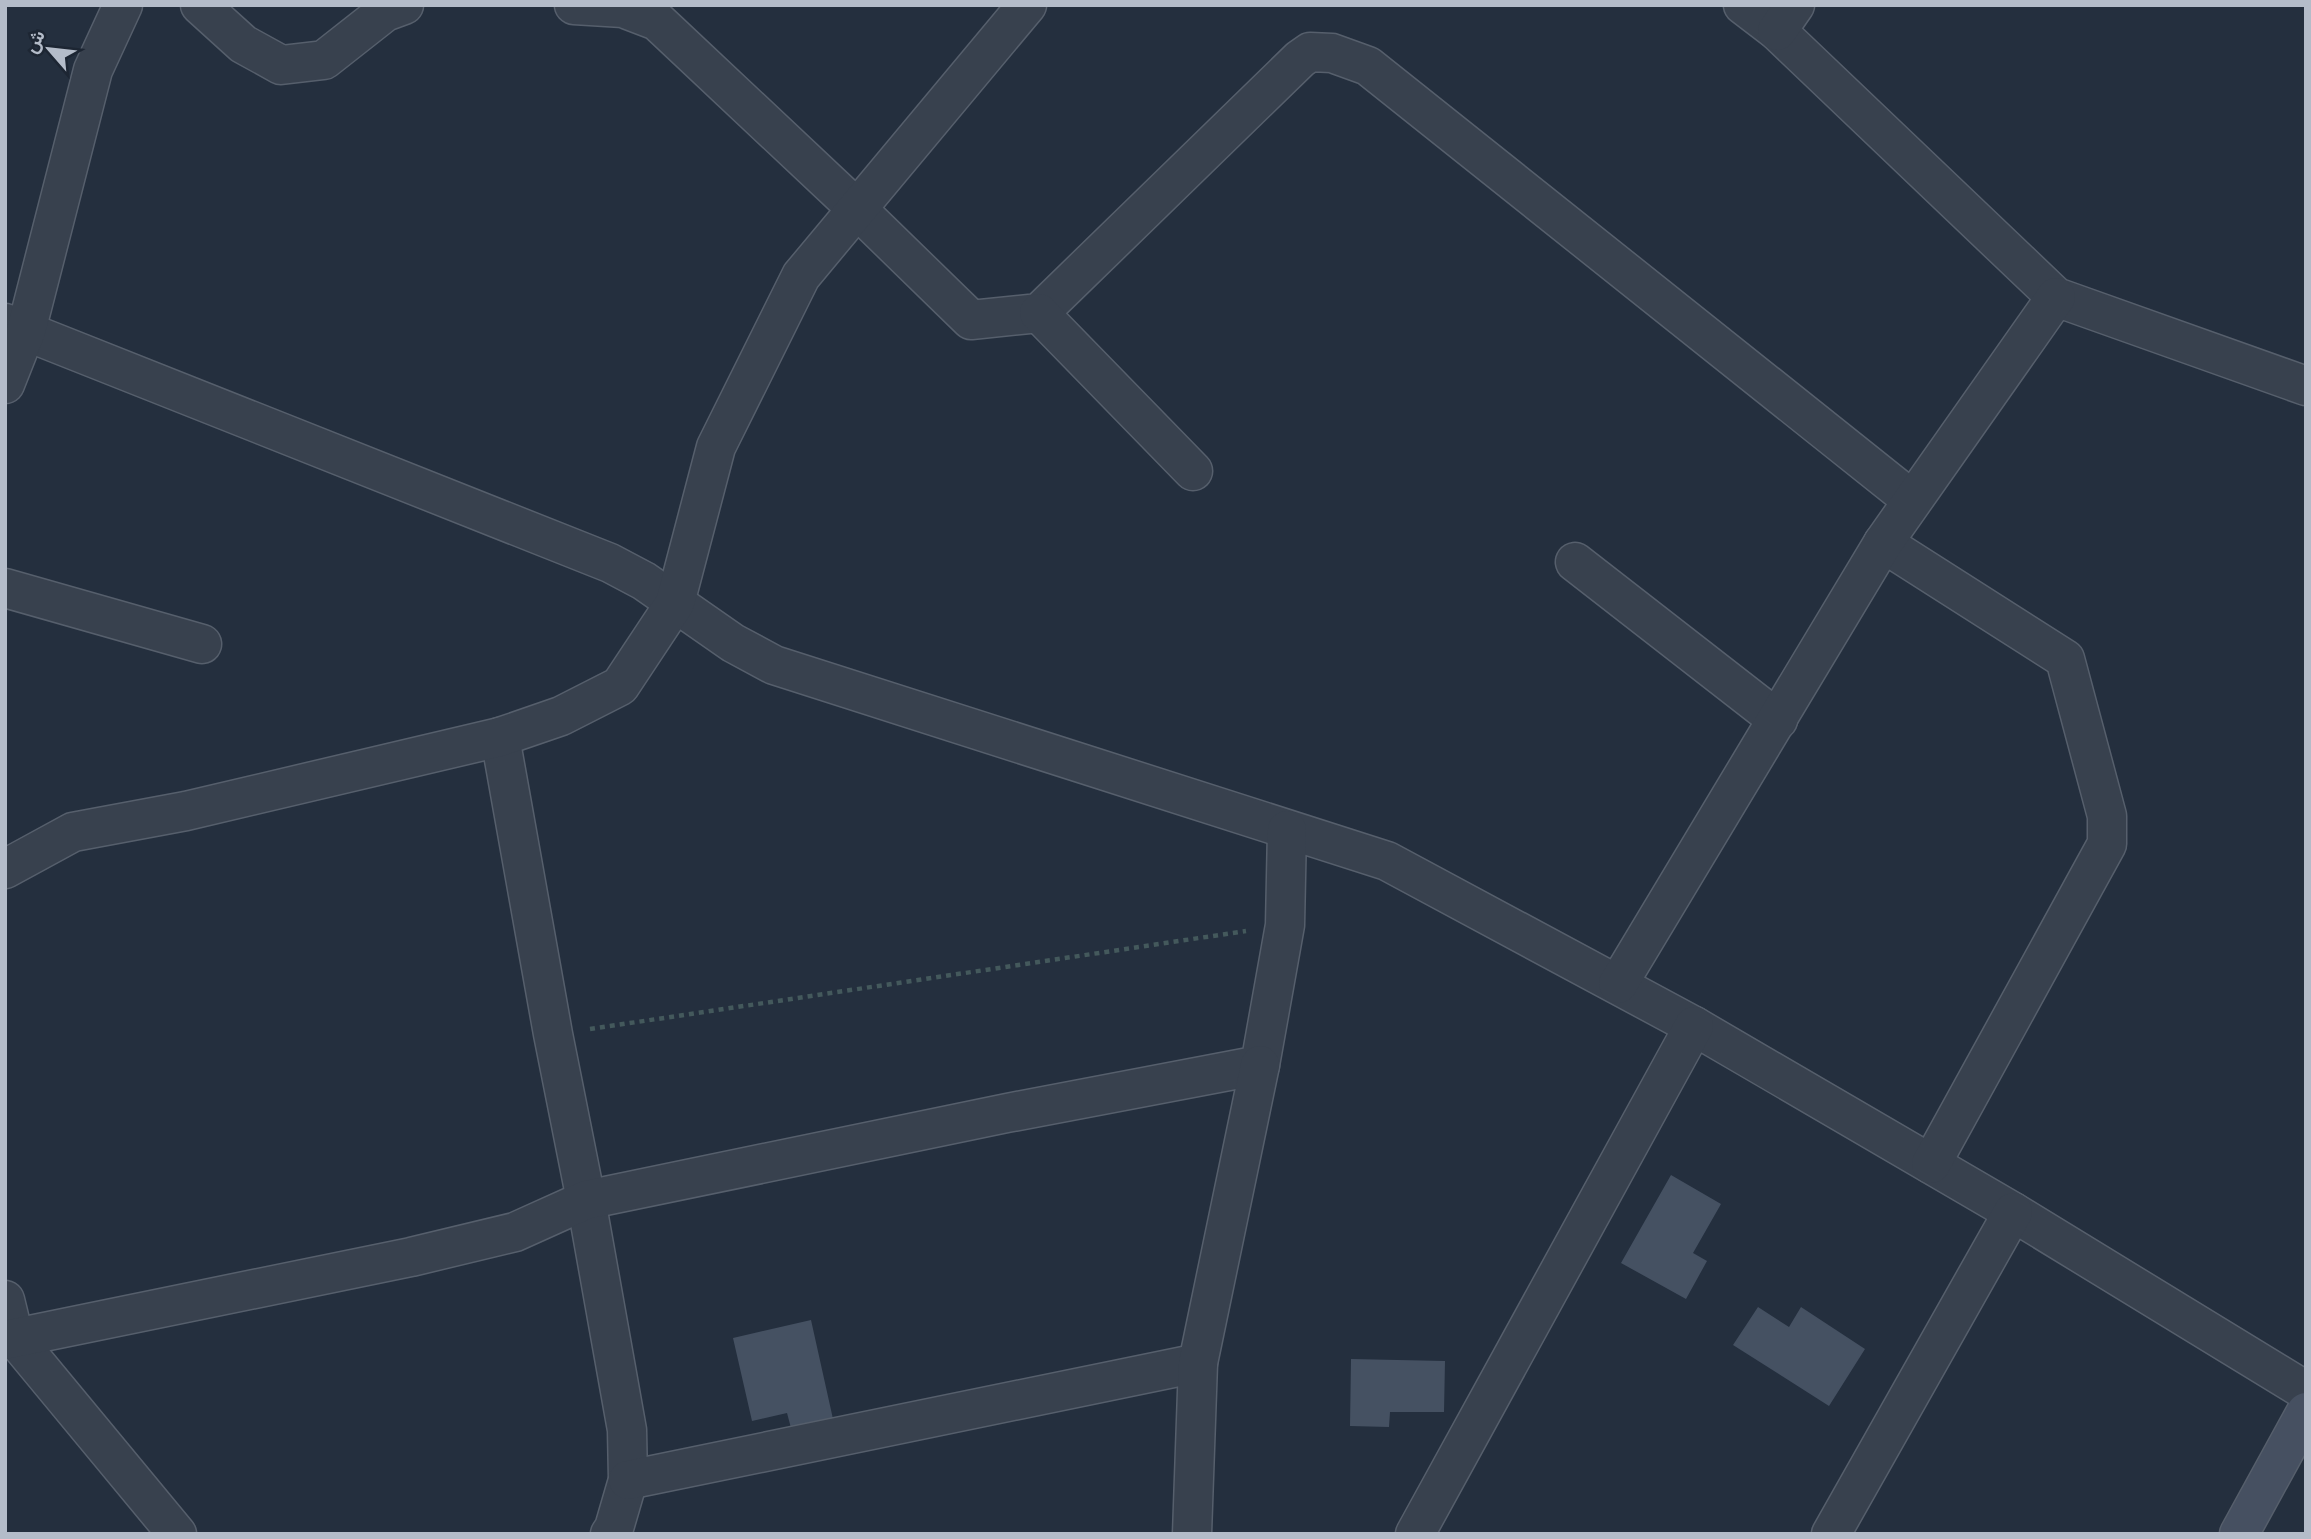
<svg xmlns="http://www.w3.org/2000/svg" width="2311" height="1539" font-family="'Varela Round',Vazirmatn,sans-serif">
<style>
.building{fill:#455162}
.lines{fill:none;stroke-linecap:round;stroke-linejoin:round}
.street-casing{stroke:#565f6c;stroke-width:41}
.secondary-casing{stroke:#565f6c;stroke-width:41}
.path{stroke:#44595c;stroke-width:4.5;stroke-dasharray:5 5;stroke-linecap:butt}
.street{stroke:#38414e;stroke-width:38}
.secondary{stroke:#465061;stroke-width:38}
</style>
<rect width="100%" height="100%" fill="#242f3e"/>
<g class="building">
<polygon points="1671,1175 1721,1204 1693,1253 1707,1261 1686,1299 1621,1263"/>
<polygon points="1758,1307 1789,1327 1801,1307 1865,1349 1829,1406 1733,1345"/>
<polygon points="811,1320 833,1419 791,1428 787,1413 752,1421 733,1338"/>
<polygon points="1351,1359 1445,1361 1444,1412 1390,1412 1389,1427 1350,1426"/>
</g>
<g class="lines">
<defs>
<g id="street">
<polyline points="200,5 243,44 281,65 324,60 385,12 404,5"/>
<polyline points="574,5 623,8 657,21 857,209 971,320 1039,313 1300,59 1310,52 1332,53 1368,66 1912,500"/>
<polyline points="1743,5 1777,31 2056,297 2306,386"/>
<polyline points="1777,31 1795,5"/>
<polyline points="1039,313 1193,471"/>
<polyline points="5,323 610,563 644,581 733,643 774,665 1387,861 1694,1026 2013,1212 2306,1391"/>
<polyline points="5,384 26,331 93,70 123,5"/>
<polyline points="1883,543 2065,659 2107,816 2107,844 1931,1164"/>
<polyline points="1575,562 1778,720"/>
<polyline points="5,588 202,644"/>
<polyline points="500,737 553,1034 586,1200 627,1430 628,1480 614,1528 610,1534"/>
<polyline points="5,869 73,832 186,811 500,737 561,716 620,686 675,603 716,447 801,276 1027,5"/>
<polyline points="1618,984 1883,543 2056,297"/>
<polyline points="5,1300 14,1337 177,1534"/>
<polyline points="5,1340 411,1257 515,1232 586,1200 1007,1113 1260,1065 1285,925 1287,830"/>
<polyline points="628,1480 1198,1363"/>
<polyline points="1192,1534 1198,1363 1260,1065"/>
<polyline points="1415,1534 1694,1026"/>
<polyline points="1831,1534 2013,1212"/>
</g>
<polyline id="secondary" points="2239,1534 2306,1412"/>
</defs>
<use href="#street" class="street-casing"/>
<use href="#secondary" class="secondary-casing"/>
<polyline class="path" points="590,1029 1246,931"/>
<use href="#street" class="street"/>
<use href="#secondary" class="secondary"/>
</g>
<rect width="2311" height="1539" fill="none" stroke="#b4bcc9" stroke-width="14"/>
<g transform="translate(49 49) rotate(298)" stroke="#1d2633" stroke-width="5" paint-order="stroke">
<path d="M0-5L12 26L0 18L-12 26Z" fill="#b4bcc9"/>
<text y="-10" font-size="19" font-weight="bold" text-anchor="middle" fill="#b4bcc9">ش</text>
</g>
</svg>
